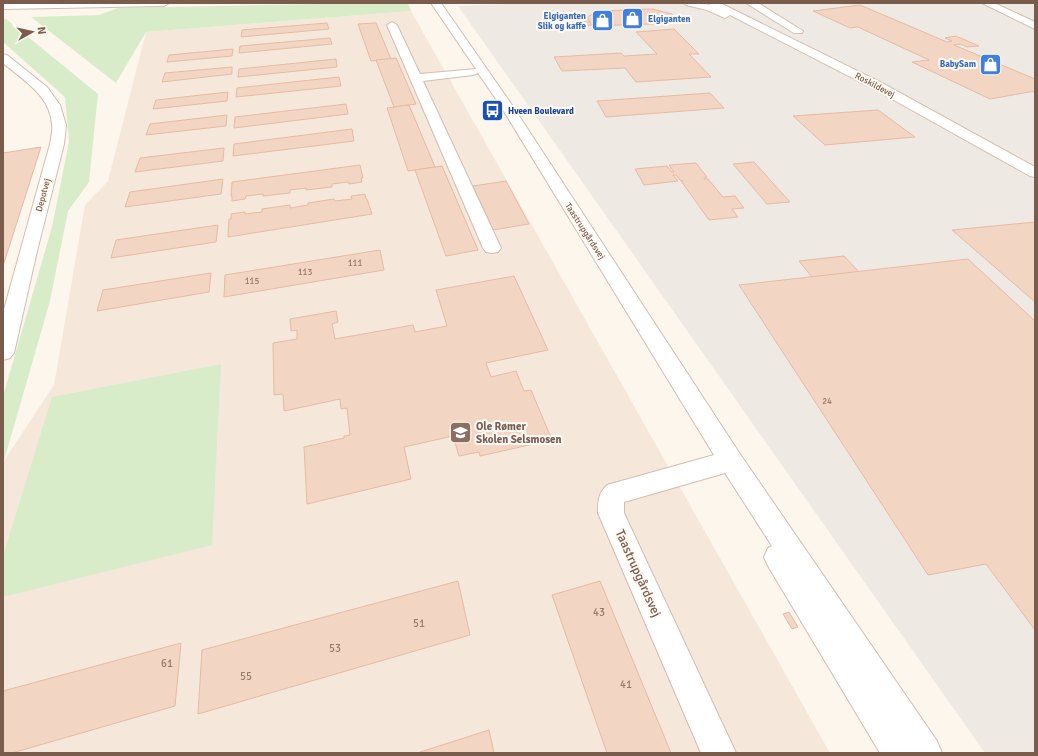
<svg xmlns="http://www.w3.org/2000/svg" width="1038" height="756" font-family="Signika,sans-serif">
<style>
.residential{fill:#f5e8da}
.industrial{fill:#efe9e4}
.green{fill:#d8ecc9}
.building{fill:#f3d5c3;stroke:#e6bba3}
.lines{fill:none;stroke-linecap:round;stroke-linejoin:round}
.minor-casing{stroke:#d1beb0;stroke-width:2}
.tertiary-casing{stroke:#d1beb0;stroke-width:2}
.secondary-casing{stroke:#d6c0b0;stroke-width:2}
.minor{fill:#fff;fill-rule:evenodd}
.tertiary{fill:#fff;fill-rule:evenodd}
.secondary{fill:#fff;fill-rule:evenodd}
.labels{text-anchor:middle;stroke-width:4;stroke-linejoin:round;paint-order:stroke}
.far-shop-label{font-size:9px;font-weight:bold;fill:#366cbe;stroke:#fffaf3;text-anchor:end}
.far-street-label{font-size:9px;fill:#7a5c4d;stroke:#fffaf3}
.far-transit-label{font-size:9px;font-weight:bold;fill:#164399;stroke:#fffaf3;text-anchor:start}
.number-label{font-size:9px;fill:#987a6a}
.education-label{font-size:11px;font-weight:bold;fill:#785e54;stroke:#fffaf3;text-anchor:start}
.near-number-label{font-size:11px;fill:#987a6a}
.near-street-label{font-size:13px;fill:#7a5c4d;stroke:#fffaf3}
</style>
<rect width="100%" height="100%" fill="#fdf6ec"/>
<polygon class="residential" points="411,11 830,753 3,753 3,462 54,385 85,205 108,181 146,32"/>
<polygon class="industrial" points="527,3 1035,3 1035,753 985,753 458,6"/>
<g class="green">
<polygon points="371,3 408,3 411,11 146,32 116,83 31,17 99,15 118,8"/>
<polygon points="3,19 6,19 98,94 89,182 68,211 50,301 3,464 3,396 52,227 69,142 65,97 3,42"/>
<polygon points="221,364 212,545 3,597 3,556 52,397"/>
</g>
<g class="building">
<polygon points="860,5 947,42 952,41 945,38 956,36 979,46 967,47 960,44 954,45 1035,79 1035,91 990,99 912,62 929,60 858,27 850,28 813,11"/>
<polygon points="652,9 672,14 680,23 592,26 587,17 600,11"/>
<polygon points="579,21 589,21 592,25 577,26 576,23"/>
<polygon points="327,23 329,29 241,37 242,30"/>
<polygon points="376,23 391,59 371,61 358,24"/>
<polygon points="674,29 699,54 689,54 711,77 636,82 625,68 562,71 554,57 621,53 624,56 657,54 636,32"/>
<polygon points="330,38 332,44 239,53 240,46"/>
<polygon points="233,49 232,56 167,62 169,55"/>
<polygon points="396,58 416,104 394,107 376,60"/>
<polygon points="336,59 337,67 238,77 239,69"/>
<polygon points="232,67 232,74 162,82 165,73"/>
<polygon points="339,77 341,86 236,97 237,88"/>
<polygon points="228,92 227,101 153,109 156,100"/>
<polygon points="710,93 724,108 606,117 597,101"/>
<polygon points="346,104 348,114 234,128 235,117"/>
<polygon points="409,105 435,167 408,171 387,108"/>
<polygon points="878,110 915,137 825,145 793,116"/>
<polygon points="227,115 226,126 146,135 150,124"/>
<polygon points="352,129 354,141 233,156 234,144"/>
<polygon points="41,147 3,266 3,153"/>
<polygon points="224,148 223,161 135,172 140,158"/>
<polygon points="754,162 790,202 767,204 733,164"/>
<polygon points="696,163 707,177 704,178 704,179 708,179 723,197 735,196 744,208 732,209 738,217 709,220 681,181 683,181 680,180 676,175 673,175 678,181 644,185 635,169 667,166 672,172 674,172 669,165"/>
<polygon points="360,165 363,178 361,178 362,182 349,184 348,182 332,184 332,187 306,190 306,188 290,190 290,193 263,196 263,194 246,196 245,199 232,201 232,196 231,196 232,182"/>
<polygon points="442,166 478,250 446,256 415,170"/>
<polygon points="223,179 221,194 125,207 130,192"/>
<polygon points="506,181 529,224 493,230 473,186"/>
<polygon points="365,194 366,199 367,199 372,214 228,237 229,219 231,219 231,214 245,212 245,214 262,212 262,209 290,205 290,208 308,205 308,203 334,199 335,201 352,199 351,196"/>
<polygon points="1035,222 1035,302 952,230"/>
<polygon points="218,225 216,242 111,258 116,240"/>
<polygon points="380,250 384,270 224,297 225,275"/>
<polygon points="844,256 859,272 812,277 799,261"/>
<polygon points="968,259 1035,321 1035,630 986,564 928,575 739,285"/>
<polygon points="211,273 209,292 97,311 103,290"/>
<polygon points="514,276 548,350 486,363 491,377 516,371 524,391 531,390 552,440 480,456 479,452 459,456 453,436 404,447 411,479 307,504 304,447 344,438 344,436 350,435 347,408 341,409 340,399 284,411 283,394 274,395 273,343 297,339 297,330 291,331 290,319 336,311 338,322 332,324 335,339 413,325 415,332 447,326 436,290"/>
<polygon points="458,581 470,635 198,714 202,650"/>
<polygon points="600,581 671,753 607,753 552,595"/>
<polygon points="789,612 798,627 792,629 783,614"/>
<polygon points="181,643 175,706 12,753 3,753 3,691"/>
<polygon points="489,730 494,753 417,753"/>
</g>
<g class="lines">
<defs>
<g id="minor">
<path d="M431,3H441L512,105L740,454L937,741L942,753H880L768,566L764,557L768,548L772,546L725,473L624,502V513L736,753H701L598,513C598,501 598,494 607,485L714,455L500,105L478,73L473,75L423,81L501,248L498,252L492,253L486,252L483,248L387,25L392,22L397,25L420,74L476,69Z"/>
<polygon points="982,3 994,3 1035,22 1035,29"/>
<path d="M3,54L7,55L47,87L60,105L66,125L64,144L37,251L14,353L10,358L3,360V313L50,144C51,138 53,131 52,125C51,96 23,80 3,63Z"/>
</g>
<polygon id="tertiary" points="3,3 169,3 164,6 3,9"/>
<g id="secondary">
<polygon points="684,3 701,3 710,5 708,3 720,3 882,83 1035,167 1035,177 1030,176 874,89 730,15 725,18 707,10 686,5"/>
<polygon points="746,3 758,3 803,31 802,33 794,33"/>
</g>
</defs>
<use href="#minor" class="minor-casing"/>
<use href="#tertiary" class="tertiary-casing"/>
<use href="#secondary" class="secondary-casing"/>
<use href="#minor" class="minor"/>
<use href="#tertiary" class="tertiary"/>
<use href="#secondary" class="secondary"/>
</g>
<defs>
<symbol id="shop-square" viewBox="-11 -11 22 22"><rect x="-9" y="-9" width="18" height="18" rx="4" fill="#3f7fe0" stroke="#fffaf3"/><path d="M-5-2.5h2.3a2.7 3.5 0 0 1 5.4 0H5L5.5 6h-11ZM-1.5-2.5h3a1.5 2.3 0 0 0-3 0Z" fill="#fff"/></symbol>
<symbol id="bus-square" viewBox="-11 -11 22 22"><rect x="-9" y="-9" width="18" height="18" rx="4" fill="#1a4fb4" stroke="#fffaf3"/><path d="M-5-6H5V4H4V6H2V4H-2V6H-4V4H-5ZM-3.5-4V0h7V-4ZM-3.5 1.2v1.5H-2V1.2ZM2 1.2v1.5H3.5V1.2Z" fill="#fff"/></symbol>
<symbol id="school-square" viewBox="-11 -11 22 22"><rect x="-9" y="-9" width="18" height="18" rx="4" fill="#8d6e63" stroke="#fffaf3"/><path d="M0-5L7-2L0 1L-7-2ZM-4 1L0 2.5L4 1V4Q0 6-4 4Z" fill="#fff"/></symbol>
</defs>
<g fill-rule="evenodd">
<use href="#shop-square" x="620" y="6" width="25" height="25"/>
<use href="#shop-square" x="590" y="8" width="25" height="25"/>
<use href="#shop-square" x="978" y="52" width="25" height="25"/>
<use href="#bus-square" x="480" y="98" width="25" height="25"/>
<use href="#school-square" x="448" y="420" width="25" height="25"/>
</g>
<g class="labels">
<g class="far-shop-label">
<text x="586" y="19">Elgiganten<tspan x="586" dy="10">Slik og kaffe</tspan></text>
<text x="648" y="22" text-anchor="start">Elgiganten</text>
<text x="976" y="67">BabySam</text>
</g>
<g class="far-street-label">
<text transform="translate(875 85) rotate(28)" y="3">Roskildevej</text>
<text transform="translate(43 195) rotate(-75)" y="3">Depotvej</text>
<text transform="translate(585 231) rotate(57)" y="3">Taastrupgårdsvej</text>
</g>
<g class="far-transit-label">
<text x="508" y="114">Hveen Boulevard</text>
</g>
<g class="number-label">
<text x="355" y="266">111</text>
<text x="305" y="275">113</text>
<text x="252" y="284">115</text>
<text x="827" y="404">24</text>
</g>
<g class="education-label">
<text x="476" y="430">Ole Rømer<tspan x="476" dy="13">Skolen Selsmosen</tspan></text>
</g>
<g class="near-number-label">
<text x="599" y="616">43</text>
<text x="419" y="627">51</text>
<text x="335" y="652">53</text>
<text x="167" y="667">61</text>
<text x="246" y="680">55</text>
<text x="626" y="688">41</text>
</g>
<g class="near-street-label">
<text transform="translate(639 573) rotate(66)" y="5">Taastrupgårdsvej</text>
</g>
</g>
<rect width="1038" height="756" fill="none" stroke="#7a5c4d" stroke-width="8"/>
<g transform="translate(32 32) rotate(82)" stroke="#fffaf3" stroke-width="3" paint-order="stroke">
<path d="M0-3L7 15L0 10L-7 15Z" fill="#7a5c4d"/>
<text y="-6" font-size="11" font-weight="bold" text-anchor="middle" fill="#7a5c4d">N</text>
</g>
</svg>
